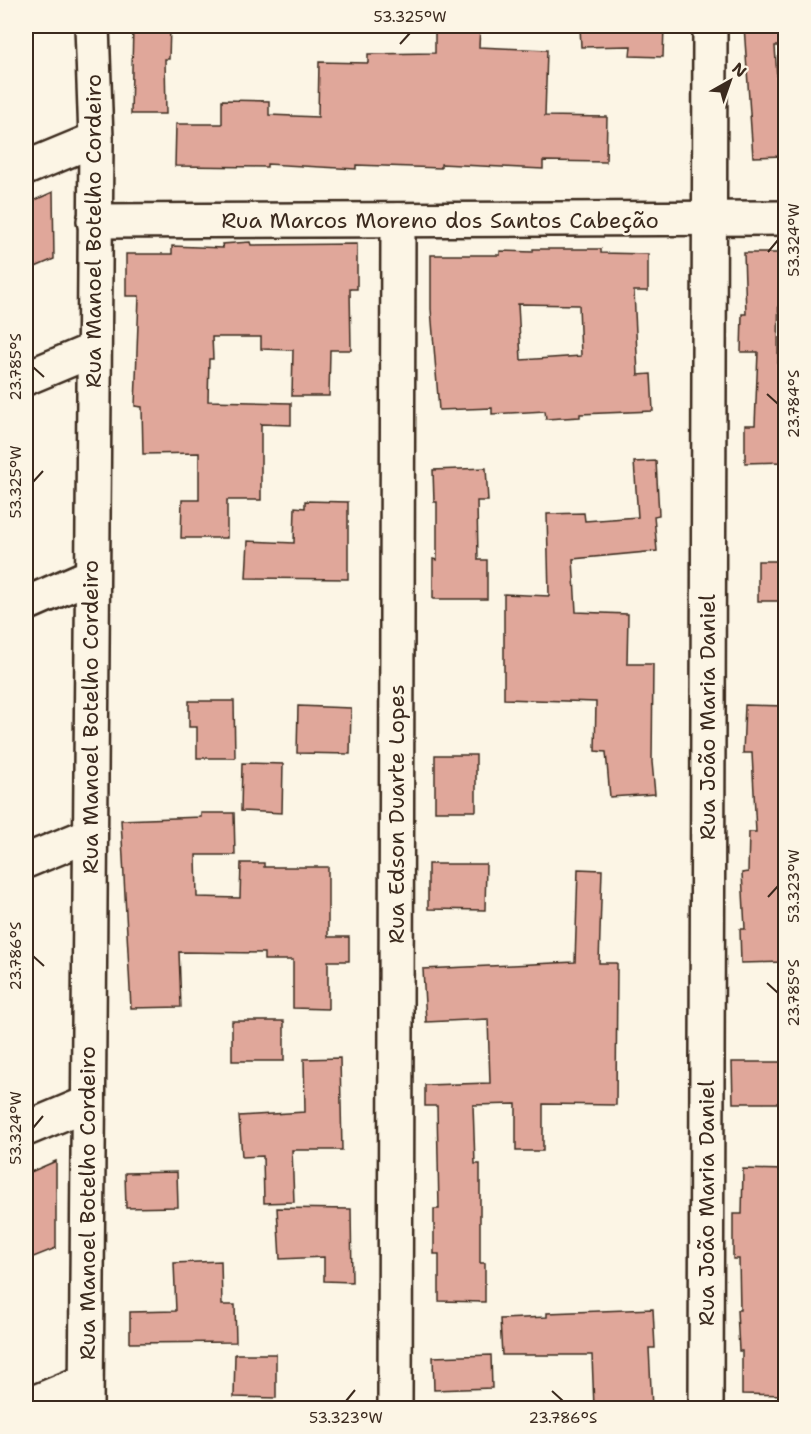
<svg xmlns="http://www.w3.org/2000/svg" width="811" height="1434" font-family="'Shantell Sans',sans-serif">
<style>
.building{fill:#e0a79a;stroke:#3b2a1e;stroke-width:1.5;fill-rule:evenodd}
.lines{fill:none;stroke-linecap:round;stroke-linejoin:round}
.minor-casing{stroke:#3b2a1e;stroke-width:38}
.minor{stroke:#fcf5e5;stroke-width:33}
.ticks{fill:none;stroke:#3b2a1e;stroke-width:2}
.labels{text-anchor:middle;stroke-width:5;stroke-linejoin:round;paint-order:stroke}
.street-label{font-size:22px;fill:#3b2a1e;stroke:#fcf5e5}
.neatline{fill:none;stroke:#3b2a1e;stroke-width:2}
.ticks-label{font-size:15px;text-anchor:middle;fill:#3b2a1e}
</style>
<rect width="100%" height="100%" fill="#fcf5e5"/>
<filter id="ink" filterUnits="userSpaceOnUse"><feTurbulence type="fractalNoise" baseFrequency=".0167" numOctaves="2"/><feDisplacementMap in="SourceGraphic" scale="12" xChannelSelector="R" yChannelSelector="G"/><feConvolveMatrix kernelMatrix="1 2 1 2 8 2 1 2 1" color-interpolation-filters="sRGB"/></filter>
<g filter="url(#ink)">
<g class="building">
<polygon points="133,26 170,26 169,59 165,59 166,114 131,114"/>
<polygon points="435,26 480,26 479,47 547,50 545,116 607,117 606,162 543,161 543,169 441,164 441,168 356,165 356,169 267,164 267,167 175,166 176,124 222,124 222,100 269,101 269,115 318,117 319,62 368,63 368,54 435,53"/>
<polygon points="580,26 664,26 663,57 630,56 631,46 581,47"/>
<polygon points="744,26 779,26 780,46 775,46 782,156 753,157"/>
<polygon points="53,192 54,259 26,271 26,204"/>
<polygon points="250,242 251,245 357,244 357,289 350,289 351,350 330,350 329,396 292,396 293,350 261,349 261,337 212,337 213,359 209,359 208,401 291,403 291,425 261,424 261,500 227,500 227,538 181,538 182,500 199,500 199,453 143,454 142,407 135,406 139,296 126,296 126,254 172,254 172,246 223,248 222,244"/>
<path d="M533,249H601V253L648,254V291H634L638,375L651,374L653,411L580,414V417L546,419L545,411L492,414V408L439,410L431,309V255H500V251L533,252ZM518,304L579,305L581,356L521,360Z"/>
<polygon points="744,253 779,253 778,368 786,368 786,462 745,463 745,425 755,425 758,352 741,352 742,314 746,314"/>
<polygon points="656,461 659,515 654,516 657,551 573,559 576,612 628,614 627,664 653,664 652,762 655,794 610,797 606,752 595,751 596,702 504,699 504,594 549,596 547,514 584,513 585,521 638,517 634,462"/>
<polygon points="486,468 488,501 477,501 478,560 487,560 487,599 433,599 433,559 437,560 437,502 434,502 433,470"/>
<polygon points="305,501 348,502 348,579 246,578 248,541 294,543 295,507 305,508"/>
<rect x="758" y="561" width="28" height="40"/>
<polygon points="189,701 234,701 235,758 197,758 197,727 189,727"/>
<polygon points="745,705 786,706 786,962 741,963 740,929 745,929 742,873 748,872 749,832 756,832 752,753 743,753"/>
<polygon points="298,706 351,708 350,754 297,753"/>
<rect x="435" y="755" width="41" height="56"/>
<polygon points="242,763 283,764 282,813 241,811"/>
<polygon points="201,813 234,813 235,855 196,855 197,897 240,898 241,863 264,863 264,867 328,867 328,937 349,937 349,961 328,961 328,1009 293,1008 293,960 264,960 264,953 179,952 181,1007 131,1008 121,820 201,817"/>
<polygon points="428,864 486,864 485,910 428,909"/>
<polygon points="578,869 602,870 599,963 617,963 616,1105 543,1104 543,1151 516,1151 516,1104 473,1105 475,1164 480,1164 480,1263 485,1263 485,1302 439,1301 439,1254 434,1254 434,1209 439,1209 437,1106 425,1106 425,1085 490,1083 488,1019 426,1022 423,969 575,962"/>
<rect x="232" y="1021" width="52" height="40"/>
<polygon points="340,1058 342,1150 292,1150 294,1202 264,1203 263,1156 242,1157 239,1116 305,1112 304,1059"/>
<polygon points="732,1062 786,1062 786,1103 733,1103"/>
<polygon points="56,1161 56,1248 26,1260 26,1174"/>
<polygon points="743,1169 786,1170 786,1395 742,1394 742,1351 739,1351 737,1310 740,1310 739,1259 733,1259 733,1214 742,1214"/>
<polygon points="177,1172 178,1207 126,1208 125,1173"/>
<polygon points="277,1208 351,1209 352,1282 324,1281 324,1257 280,1259"/>
<polygon points="221,1261 222,1305 235,1305 236,1342 130,1343 130,1312 176,1311 174,1263"/>
<polygon points="653,1309 655,1348 649,1348 652,1408 594,1408 592,1355 502,1355 500,1319 547,1317 547,1313"/>
<polygon points="235,1354 276,1354 276,1398 234,1397"/>
<polygon points="491,1355 492,1388 434,1390 433,1357"/>
</g>
<g class="lines">
<defs>
<g id="minor">
<polyline points="26,168 96,139"/>
<polyline points="94,221 786,218"/>
<polyline points="26,378 93,350"/>
<polyline points="26,604 90,576"/>
<polyline points="26,861 89,835"/>
<polyline points="26,1129 88,1103"/>
<polyline points="26,1406 86,1381"/>
<polyline points="86,1408 96,139 92,26"/>
<polyline points="395,1408 398,220"/>
<polyline points="706,1408 710,26"/>
</g>
</defs>
<use href="#minor" class="minor-casing"/>
<use href="#minor" class="minor"/>
</g>
</g>
<path class="ticks" d="M400,44L410,33M768,252L778,240M33,367L44,377M767,394L778,404M33,482L43,471M768,897L778,886M33,956L44,966M767,983L778,993M33,1128L43,1116M552,1391L563,1401M346,1401L355,1390"/>
<g class="labels">
<g class="street-label">
<text x="440" y="228">Rua Marcos Moreno dos Santos Cabeção</text>
<text transform="translate(93 231) rotate(-90)" y="8">Rua Manoel Botelho Cordeiro</text>
<text transform="translate(90 717) rotate(-90)" y="8">Rua Manoel Botelho Cordeiro</text>
<text transform="translate(707 717) rotate(-90)" y="8">Rua João Maria Daniel</text>
<text transform="translate(396 814) rotate(-90)" y="8">Rua Edson Duarte Lopes</text>
<text transform="translate(87 1203) rotate(-90)" y="8">Rua Manoel Botelho Cordeiro</text>
<text transform="translate(706 1203) rotate(-90)" y="8">Rua João Maria Daniel</text>
</g>
</g>
<rect width="811" height="1434" fill="none" stroke="#fcf5e5" stroke-width="66"/>
<g transform="translate(730 81) rotate(40)" stroke="#fcf5e5" stroke-width="4.5" paint-order="stroke">
<path d="M0-4.5L10 22L0 15L-10 22Z" fill="#3b2a1e"/>
<text y="-9" font-size="16" font-weight="bold" text-anchor="middle" fill="#3b2a1e">N</text>
</g>
<rect x="33" y="33" width="745" height="1368" class="neatline"/>
<g class="ticks-label">
<text x="410" y="22">53.325°W</text>
<text transform="translate(794 240) rotate(-90)" y="5">53.324°W</text>
<text transform="translate(16 367) rotate(-90)" y="5">23.785°S</text>
<text transform="translate(794 404) rotate(-90)" y="5">23.784°S</text>
<text transform="translate(16 482) rotate(-90)" y="5">53.325°W</text>
<text transform="translate(794 886) rotate(-90)" y="5">53.323°W</text>
<text transform="translate(16 956) rotate(-90)" y="5">23.786°S</text>
<text transform="translate(794 993) rotate(-90)" y="5">23.785°S</text>
<text transform="translate(16 1128) rotate(-90)" y="5">53.324°W</text>
<text x="346" y="1423">53.323°W</text>
<text x="563" y="1423">23.786°S</text>
</g>
</svg>
